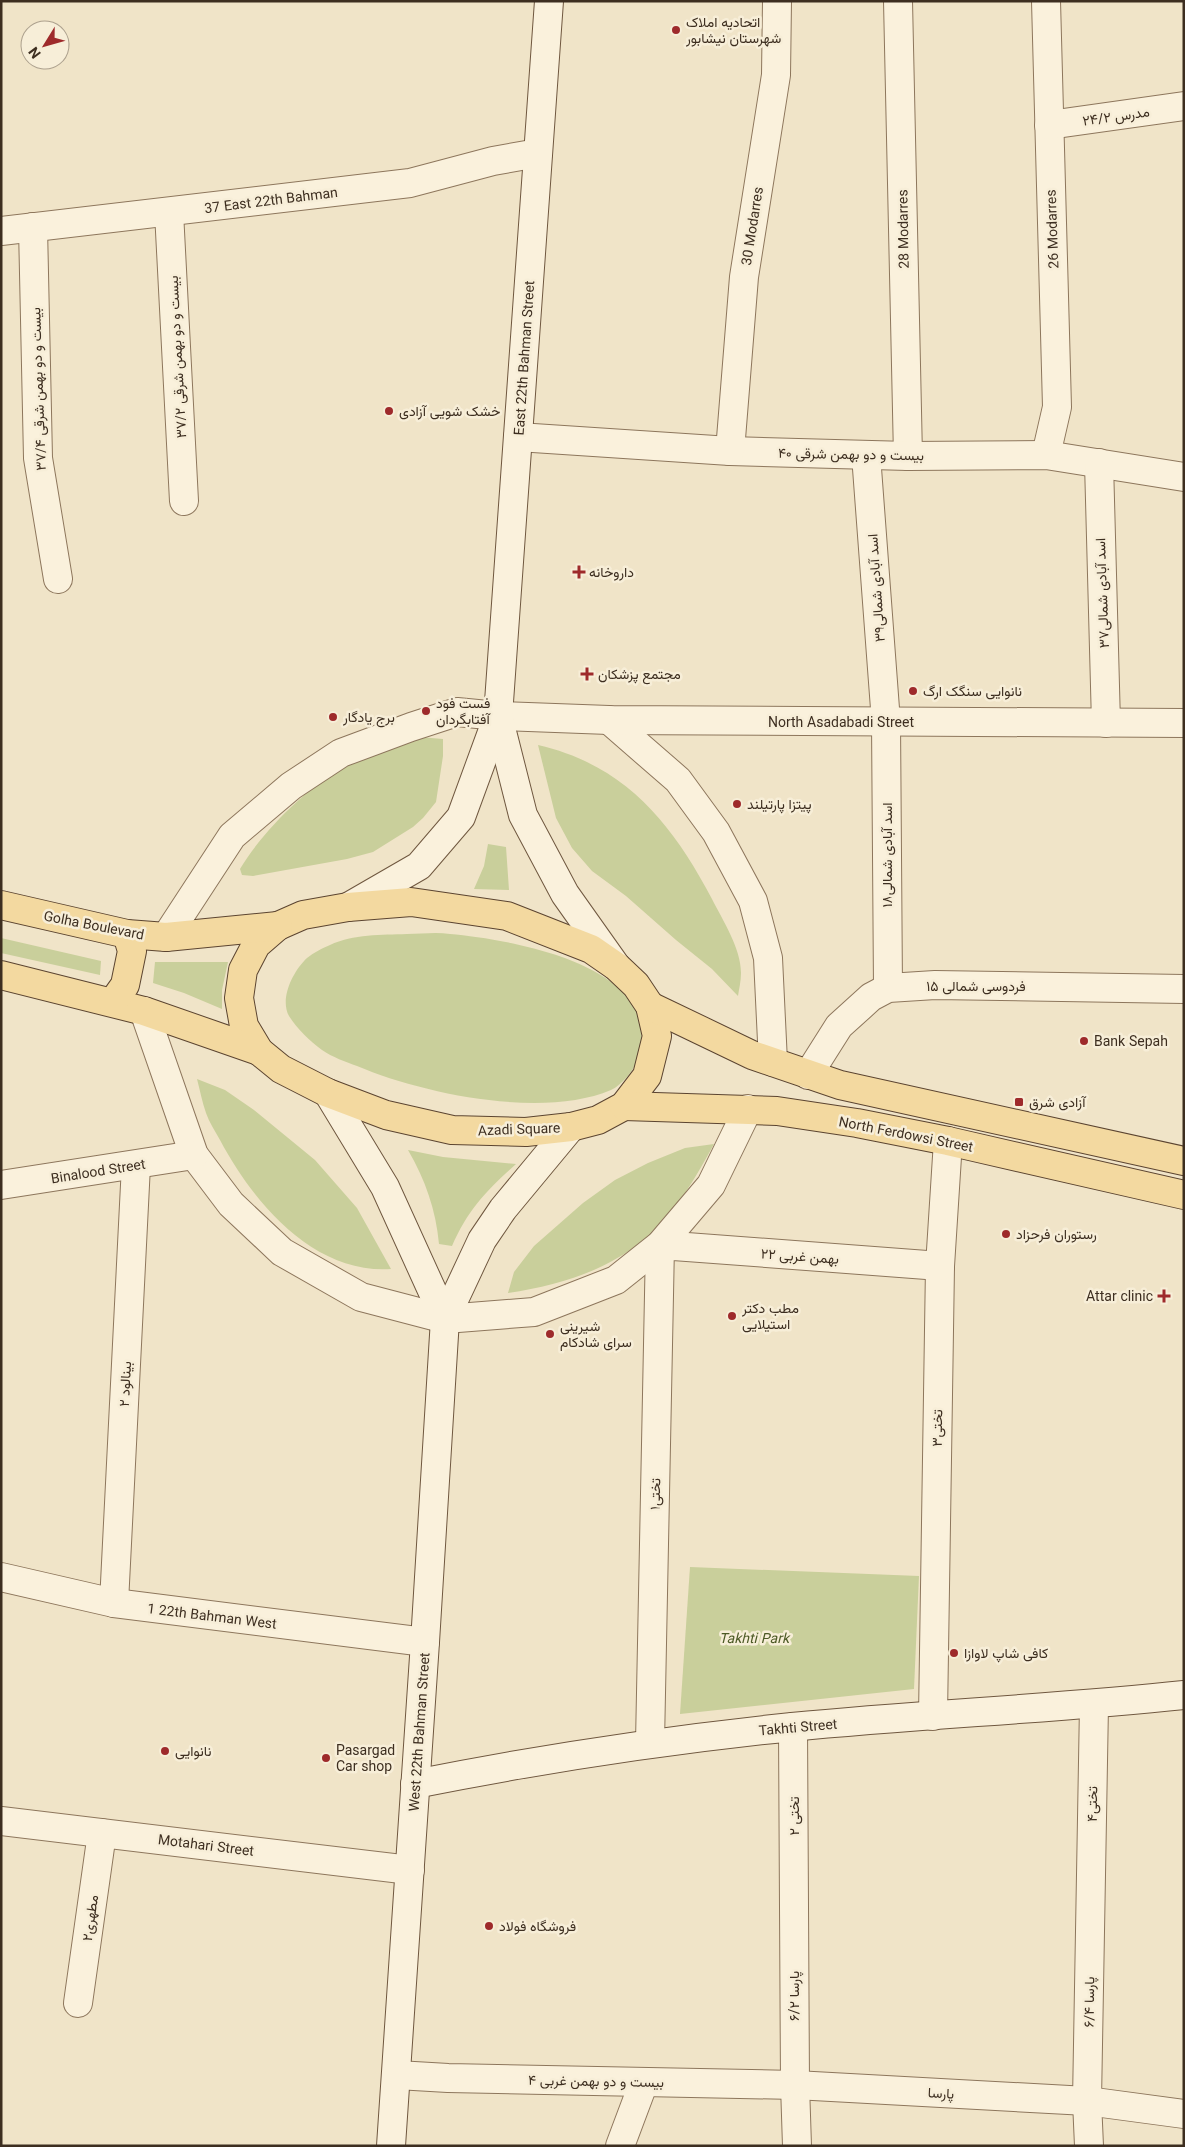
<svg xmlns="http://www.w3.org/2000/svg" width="1185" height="2147" font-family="Georgia,Vazirmatn,serif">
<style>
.green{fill:#c9cf9b}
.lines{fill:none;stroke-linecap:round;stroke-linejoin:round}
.minor-casing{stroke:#8d765c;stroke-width:30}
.tertiary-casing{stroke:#8d765c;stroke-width:30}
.secondary-casing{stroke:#6f573f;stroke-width:30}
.primary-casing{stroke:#5b4430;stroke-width:30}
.minor{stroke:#faf1dc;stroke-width:28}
.tertiary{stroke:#faf1dc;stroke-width:28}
.secondary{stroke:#faf1dc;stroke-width:28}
.primary{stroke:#f3d9a0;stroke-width:28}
.poi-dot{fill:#9e2a2b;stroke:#f7eed8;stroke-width:2}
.labels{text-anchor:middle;stroke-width:5;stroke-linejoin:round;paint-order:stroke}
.poi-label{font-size:14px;fill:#3d2e20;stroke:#f7eed8;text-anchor:start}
.street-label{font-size:14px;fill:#3d2e20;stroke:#f7eed8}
.park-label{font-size:14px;font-style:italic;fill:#4d5a26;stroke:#f7eed8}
</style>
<rect width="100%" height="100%" fill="#f0e4c8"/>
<g class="green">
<path d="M419,737L443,739V756L436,802L423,818L413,827L373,852L347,859L253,876L242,875L240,869C264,828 323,771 367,754C384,747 402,742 419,737Z"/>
<path d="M538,745C625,765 672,823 712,899C723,921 741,948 741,973C741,981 739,989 738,996L712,969L676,940L626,896L592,871L572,848L556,818Z"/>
<polygon points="488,844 506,847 509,890 474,889 484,866"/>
<path d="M407,934C421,934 436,932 450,934C505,939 624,959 640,1021C644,1035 646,1044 639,1058C634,1070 622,1085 611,1090C543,1119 423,1094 357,1066C346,1062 332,1057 322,1050C310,1041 297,1029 289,1016C279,998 294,970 307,958C313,953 323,948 330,945C353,934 382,935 407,934Z"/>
<polygon points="1,938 101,961 100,975 1,953"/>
<polygon points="155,962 228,962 222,990 222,1009 184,993 153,983"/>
<path d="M197,1079L225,1090L254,1110L315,1160L357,1208L391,1269C313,1274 253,1202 220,1140C215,1131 209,1122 206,1113C202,1102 200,1090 197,1079Z"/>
<path d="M714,1144C705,1160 696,1177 685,1193C643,1258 581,1282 508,1293L514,1272L534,1246L583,1203L615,1180L648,1163L685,1148Z"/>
<path d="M408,1150L443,1157L516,1164C487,1190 468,1209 452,1246L439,1244C436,1210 425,1179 408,1150Z"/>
<polygon points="690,1567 919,1576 914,1689 680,1714"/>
</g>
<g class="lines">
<defs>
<g id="minor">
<polyline points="898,1 908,456"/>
<polyline points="1046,1 1057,407 1046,455"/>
<polyline points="1049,125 1184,106"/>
<polyline points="169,212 184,501"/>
<polyline points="33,227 38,458 58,579"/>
<polyline points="518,437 730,451 908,456 1046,455 1184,477"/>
<polyline points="730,451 744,277 776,75 777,1"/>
<polyline points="866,455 886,722 888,988"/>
<polyline points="1099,463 1106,723"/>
<polyline points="609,720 678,780 716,832 753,901 768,958 773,1062"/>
<polyline points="166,937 232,836 291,786 341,753 411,727 457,712 498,716"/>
<polyline points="144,1011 194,1155 231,1204 282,1252 361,1297 445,1319 534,1312 616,1280 660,1245 711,1185 748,1109"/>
<polyline points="1,1185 194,1155"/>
<polyline points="1,1577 114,1603 425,1642"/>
<polyline points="114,1603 136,1165"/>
<polyline points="933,1716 940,1266 948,1141"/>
<polyline points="793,1727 795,2085 797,2146"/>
<polyline points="650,1743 660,1245 940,1266"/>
<polyline points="78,2003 102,1833"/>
<polyline points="397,2075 448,2078 795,2085 1087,2101 1184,2114"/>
<polyline points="620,2146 644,2082"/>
<polyline points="1089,2146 1087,2101 1094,1705"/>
</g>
<g id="tertiary">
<polyline points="1,231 410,183 493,161 538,153"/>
<polyline points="498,716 609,720 1184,723"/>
<polyline points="808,1075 839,1026 871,997 888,988 935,985 1184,989"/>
<polyline points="1,1821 410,1870"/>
</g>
<g id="secondary">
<polyline points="498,716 523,815 565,894 616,966"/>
<polyline points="348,907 419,866 461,817 498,716 549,1"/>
<polyline points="328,1093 385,1187 445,1319"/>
<path d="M415,1784C540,1759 666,1740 792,1727C922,1714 1053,1709 1184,1695"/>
<polyline points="391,2146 425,1642 445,1319 482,1240 503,1209 571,1127"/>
</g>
<g id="primary">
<polygon points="411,902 507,916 591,949 617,967 636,985 650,1006 657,1036 647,1076 624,1106 598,1120 571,1127 526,1132 452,1130 386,1115 328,1093 281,1069 259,1051 244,1026 239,998 243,970 256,945 278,926 303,915 348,907"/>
<polyline points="1,905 127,934 166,937 278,926"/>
<polyline points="1,975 144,1011 259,1051"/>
<polyline points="113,1002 125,985 132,951 127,934"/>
<polyline points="650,1006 752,1055 840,1085 1184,1161"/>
<polyline points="624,1106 777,1111 857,1123 948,1141 1184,1195"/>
</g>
</defs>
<use href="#minor" class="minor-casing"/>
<use href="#tertiary" class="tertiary-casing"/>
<use href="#secondary" class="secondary-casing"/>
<use href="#primary" class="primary-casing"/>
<use href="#minor" class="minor"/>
<use href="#tertiary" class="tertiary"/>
<use href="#secondary" class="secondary"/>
<use href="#primary" class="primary"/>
</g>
<g class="poi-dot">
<circle cx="676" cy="30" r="5"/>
<circle cx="389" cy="411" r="5"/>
<path d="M576.5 564.5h5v5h5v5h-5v5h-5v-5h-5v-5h5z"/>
<path d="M584.5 666.5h5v5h5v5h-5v5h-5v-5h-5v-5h5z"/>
<circle cx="913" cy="691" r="5"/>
<circle cx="426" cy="711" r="5"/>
<circle cx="333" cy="717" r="5"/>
<circle cx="737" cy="804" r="5"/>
<circle cx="1084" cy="1041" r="5"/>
<rect x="1014" y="1097" width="10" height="10" rx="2.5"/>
<circle cx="1006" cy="1234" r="5"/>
<path d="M1161.5 1288.5h5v5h5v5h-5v5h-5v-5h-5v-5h5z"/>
<circle cx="732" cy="1316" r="5"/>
<circle cx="550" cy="1334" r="5"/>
<circle cx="954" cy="1653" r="5"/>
<circle cx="165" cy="1751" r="5"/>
<circle cx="326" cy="1758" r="5"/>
<circle cx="489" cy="1926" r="5"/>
</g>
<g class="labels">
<g class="poi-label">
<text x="686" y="27">اتحادیه املاک<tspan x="686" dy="16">شهرستان نیشابور</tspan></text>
<text x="399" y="416">خشک شویی آزادی</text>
<text x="589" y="577">داروخانه</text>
<text x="598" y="679">مجتمع پزشکان</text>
<text x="923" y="696">نانوایی سنگک ارگ</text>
<text x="436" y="708">فست فود<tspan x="436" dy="16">آفتابگردان</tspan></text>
<text x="343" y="722">برج یادگار</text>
<text x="747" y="809">پیتزا پارتیلند</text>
<text x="1094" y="1046">Bank Sepah</text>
<text x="1029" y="1107">آزادی شرق</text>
<text x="1016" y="1239">رستوران فرحزاد</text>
<text x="1153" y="1301" text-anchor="end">Attar clinic</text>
<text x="742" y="1313">مطب دکتر<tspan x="742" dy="16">استیلایی</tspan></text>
<text x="560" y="1331">شیرینی<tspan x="560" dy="16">سرای شادکام</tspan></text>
<text x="964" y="1658">كافى شاپ لاوازا</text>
<text x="336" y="1755">Pasargad<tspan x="336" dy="16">Car shop</tspan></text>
<text x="175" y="1756">نانوایی</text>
<text x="499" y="1931">فروشگاه فولاد</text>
</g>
<g class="street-label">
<text transform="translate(1116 116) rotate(-8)" y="5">مدرس ۲۴/۲</text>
<text transform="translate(271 200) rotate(-7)" y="5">37 East 22th Bahman</text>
<text transform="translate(752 226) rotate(-81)" y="5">30 Modarres</text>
<text transform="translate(903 229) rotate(-91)" y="5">28 Modarres</text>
<text transform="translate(1052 229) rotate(-92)" y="5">26 Modarres</text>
<text transform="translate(177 357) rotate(-93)" y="5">بیست و دو بهمن شرقی ۳۷/۲</text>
<text transform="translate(524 358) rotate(-86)" y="5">East 22th Bahman Street</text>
<text transform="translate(38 389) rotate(-92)" y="5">بیست و دو بهمن شرقی ۳۷/۴</text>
<text transform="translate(851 454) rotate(1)" y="5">بیست و دو بهمن شرقی ۴۰</text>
<text transform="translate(876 588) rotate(-94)" y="5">اسد آبادی شمالی۳۹</text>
<text transform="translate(1102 593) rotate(-92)" y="5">اسد آبادی شمالی۳۷</text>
<text x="841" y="727">North Asadabadi Street</text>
<text transform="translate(887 855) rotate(-90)" y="5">اسد آبادی شمالی۱۸</text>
<text transform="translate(94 925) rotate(11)" y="5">Golha Boulevard</text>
<text x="976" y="991">فردوسی شمالی ۱۵</text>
<text transform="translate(519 1129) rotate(-2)" y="5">Azadi Square</text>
<text transform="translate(906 1134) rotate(11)" y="5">North Ferdowsi Street</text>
<text transform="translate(98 1171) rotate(-9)" y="5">Binalood Street</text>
<text transform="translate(800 1256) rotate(4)" y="5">۲۲ بهمن غربی</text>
<text transform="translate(125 1384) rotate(-87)" y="5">بینالود ۲</text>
<text transform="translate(937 1428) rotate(-89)" y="5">تختی۳</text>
<text transform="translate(655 1494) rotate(-89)" y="5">تختی۱</text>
<text transform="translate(212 1616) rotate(7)" y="5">1 22th Bahman West</text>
<text transform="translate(798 1727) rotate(-5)" y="5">Takhti Street</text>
<text transform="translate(419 1732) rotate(-86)" y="5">West 22th Bahman Street</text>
<text transform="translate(1092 1804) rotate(-89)" y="5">تختی۴</text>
<text transform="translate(794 1816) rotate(-90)" y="5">تختی ۲</text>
<text transform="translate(206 1845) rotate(7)" y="5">Motahari Street</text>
<text transform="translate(90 1918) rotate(-82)" y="5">مطهری۲</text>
<text transform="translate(794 1996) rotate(-90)" y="5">پارسا ۶/۲</text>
<text transform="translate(1089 2002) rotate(-89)" y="5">پارسا ۶/۴</text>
<text transform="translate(596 2081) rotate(1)" y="5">بیست و دو بهمن غربی ۴</text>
<text transform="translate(941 2093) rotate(3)" y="5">پارسا</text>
</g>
<g class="park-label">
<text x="754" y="1643">Takhti Park</text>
</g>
</g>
<rect width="1185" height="2147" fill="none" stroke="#3d2e20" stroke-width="5"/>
<g transform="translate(45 45) rotate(233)"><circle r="24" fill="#f7eed8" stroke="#ada18e"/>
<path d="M0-4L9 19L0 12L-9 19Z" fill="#9e2a2b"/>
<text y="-8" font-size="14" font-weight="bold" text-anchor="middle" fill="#3d2e20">N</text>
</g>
</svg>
